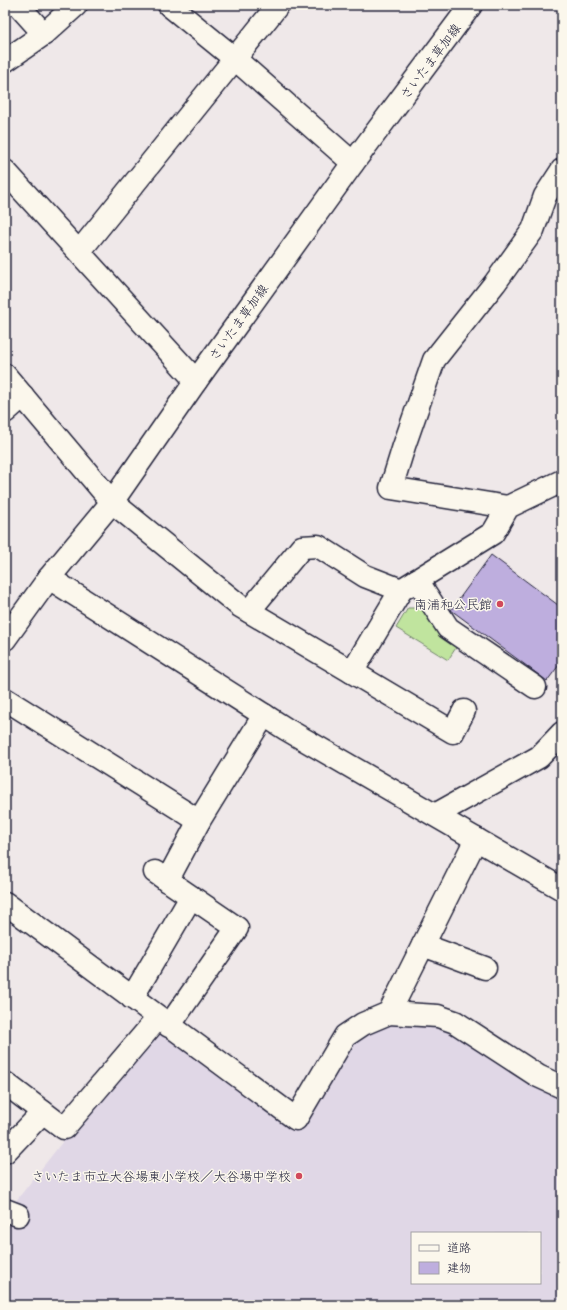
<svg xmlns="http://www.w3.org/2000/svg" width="567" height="1310" font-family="Itim,'Klee One',sans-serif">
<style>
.built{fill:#e0d7e6;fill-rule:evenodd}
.green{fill:#c0e49e;stroke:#71836c}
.building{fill:#beaede;stroke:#22223b}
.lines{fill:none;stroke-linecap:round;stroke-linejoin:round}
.minor-casing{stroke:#22223b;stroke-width:25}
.major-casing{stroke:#22223b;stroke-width:25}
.minor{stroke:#fbf7ec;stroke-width:22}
.major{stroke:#fbf7ec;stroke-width:22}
.poi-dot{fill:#d1495b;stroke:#fbf7ec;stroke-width:1.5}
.labels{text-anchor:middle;stroke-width:3;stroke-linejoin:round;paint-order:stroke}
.street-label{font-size:13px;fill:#22223b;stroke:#fbf7ec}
.poi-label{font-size:13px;fill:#22223b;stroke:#fbf7ec;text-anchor:end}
</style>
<rect width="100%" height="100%" fill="#efe8e9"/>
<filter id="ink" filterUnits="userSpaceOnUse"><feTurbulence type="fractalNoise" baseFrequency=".025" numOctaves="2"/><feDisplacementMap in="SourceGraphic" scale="8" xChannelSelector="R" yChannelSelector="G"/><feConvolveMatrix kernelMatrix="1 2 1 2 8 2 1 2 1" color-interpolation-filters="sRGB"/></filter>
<g filter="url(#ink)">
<path class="built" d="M434,1023L459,1034L562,1096V1305H5V1215L67,1136L154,1032L165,1030L296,1128L352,1043L386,1024ZM412,1233H540V1283H412Z"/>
<polygon class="green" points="408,608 422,608 442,630 459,643 448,660 396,628"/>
<polygon class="building" points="491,555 558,605 562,600 562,661 547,681 451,610"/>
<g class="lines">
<defs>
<g id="minor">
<polyline points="18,5 44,34"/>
<polyline points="169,5 234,58 353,163"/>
<polyline points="5,61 44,34 76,5"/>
<polyline points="5,171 196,381"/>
<polyline points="79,252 278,5"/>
<polyline points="5,375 112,502 240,606 352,672 401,590 493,533 508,507 562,481"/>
<polyline points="5,412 23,396"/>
<polyline points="508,507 391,488 404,446 434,360 495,283 533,230 545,196 562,170"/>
<polyline points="49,578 286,729 562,889"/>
<polyline points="417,580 448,628 535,687"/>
<polyline points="249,611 302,547 318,546 365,576 401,590"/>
<polyline points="352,672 453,732 464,711"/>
<polyline points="5,699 199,821"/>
<polyline points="435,815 539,757 562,733"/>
<polyline points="155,872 237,928 169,1026"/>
<polyline points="167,881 199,821 264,715"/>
<polyline points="5,903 296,1119 345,1036 363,1024 389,1013 438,1016 455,1022 538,1076 562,1087"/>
<polyline points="423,945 485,968"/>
<polyline points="132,998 191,897"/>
<polyline points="389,1013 476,839"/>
<polyline points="5,1083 64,1128 158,1018"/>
<polyline points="5,1152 43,1112"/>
<polyline points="5,1210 18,1215"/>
</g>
<polyline id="major" points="5,639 49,578 112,502 196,381 353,163 471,5"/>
</defs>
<use href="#minor" class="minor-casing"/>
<use href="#major" class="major-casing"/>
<use href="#minor" class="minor"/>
<use href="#major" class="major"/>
</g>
</g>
<g class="poi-dot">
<circle cx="500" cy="604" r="4"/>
<circle cx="299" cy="1176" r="4"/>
</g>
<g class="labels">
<g class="street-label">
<text transform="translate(430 61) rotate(-53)" y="5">さいたま草加線</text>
<text transform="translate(238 322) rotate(-54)" y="5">さいたま草加線</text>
</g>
<g class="poi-label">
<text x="492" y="609">南浦和公民館</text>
<text x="291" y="1181">さいたま市立大谷場東小学校／大谷場中学校</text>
</g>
</g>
<rect width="567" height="1310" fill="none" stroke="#fbf7ec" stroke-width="20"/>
<rect x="10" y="10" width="547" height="1290" fill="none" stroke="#22223b" stroke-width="1.5" filter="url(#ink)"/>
<rect x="411" y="1232" width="130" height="52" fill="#fbf7ec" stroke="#a4a2a5"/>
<rect x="419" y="1245" width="20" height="6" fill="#fbf7ec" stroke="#a4a2a5"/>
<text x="447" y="1252" font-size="12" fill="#22223b">道路</text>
<rect x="419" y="1262" width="20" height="12" fill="#beaede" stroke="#a4a2a5"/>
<text x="447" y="1272" font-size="12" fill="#22223b">建物</text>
</svg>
